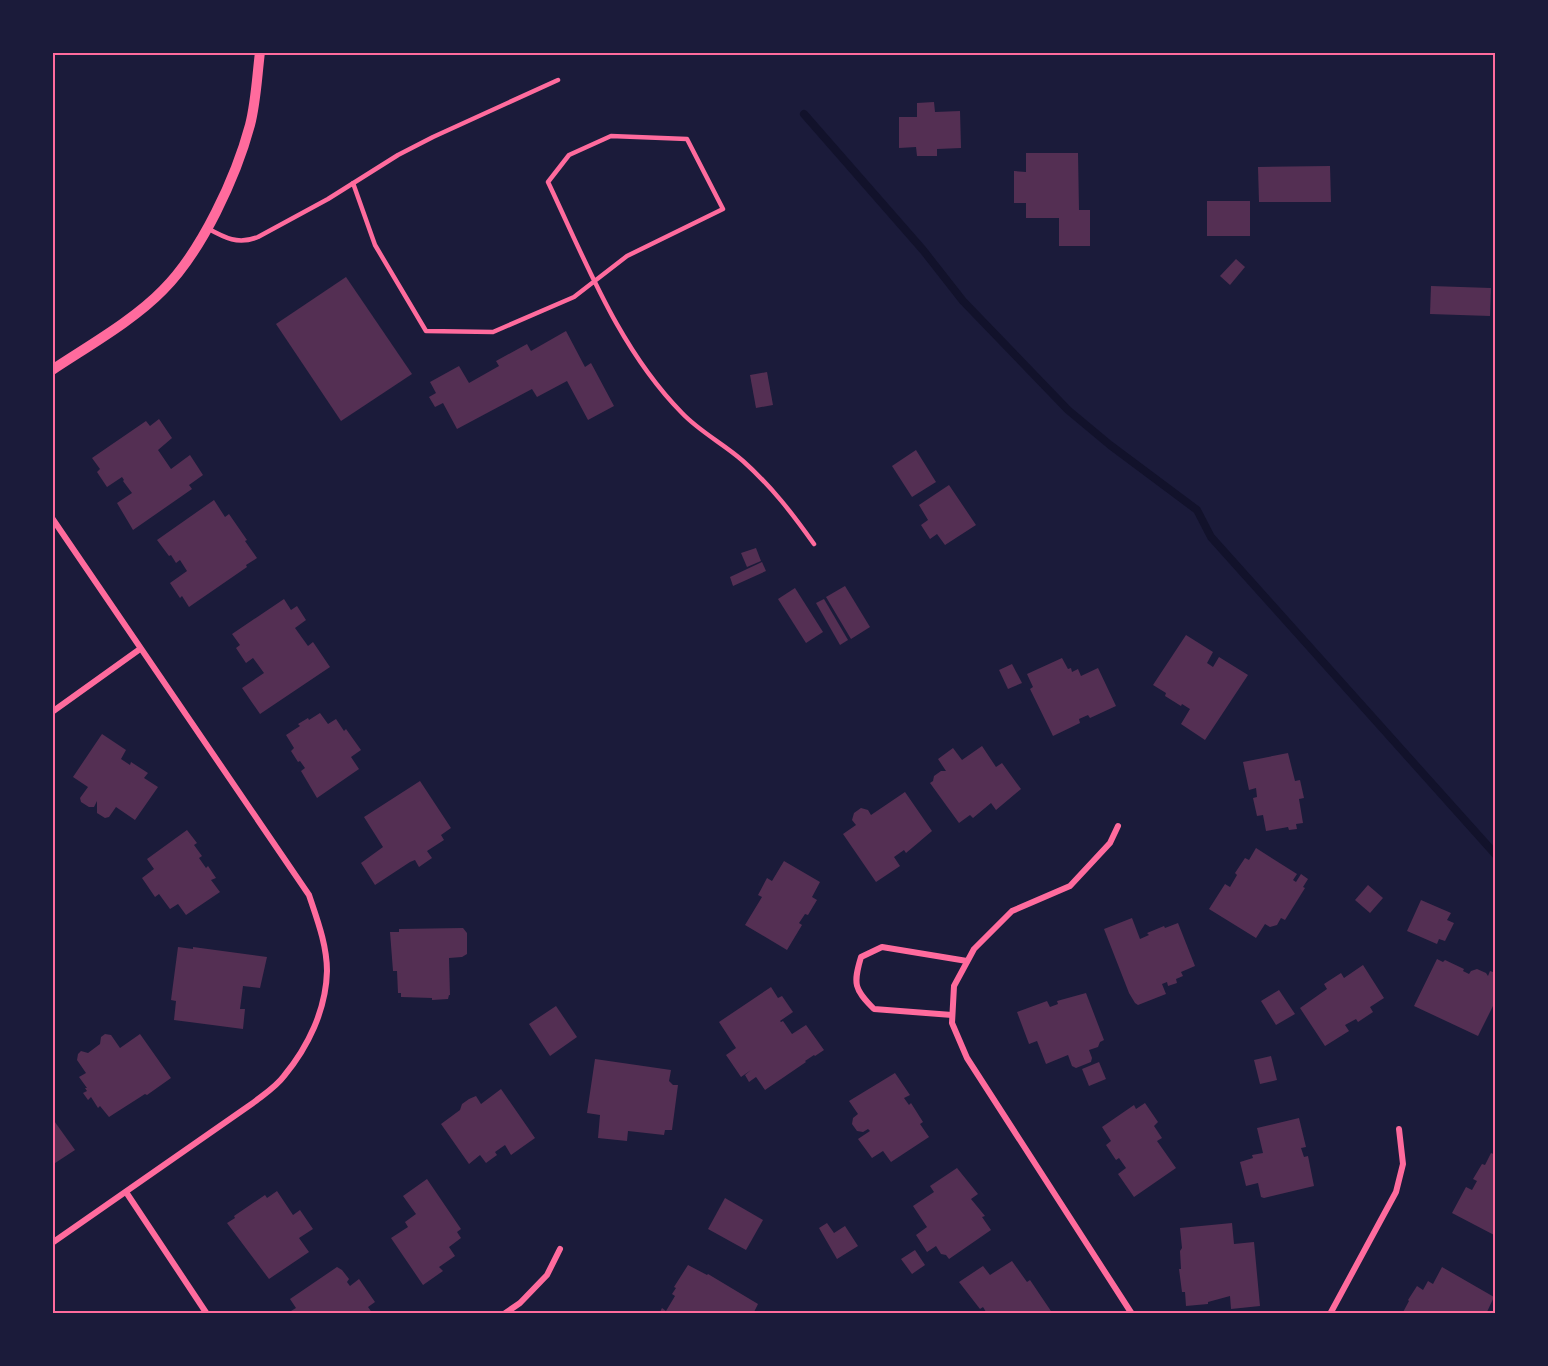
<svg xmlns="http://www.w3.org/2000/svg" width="1548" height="1366" font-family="'Public Sans',sans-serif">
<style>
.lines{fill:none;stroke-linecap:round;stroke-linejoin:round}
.stream{stroke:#12122b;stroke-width:8}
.building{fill:#542f53}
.service{stroke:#ff6b9d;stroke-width:4.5}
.minor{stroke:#ff6b9d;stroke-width:6}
.tertiary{stroke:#ff6b9d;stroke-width:10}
.neatline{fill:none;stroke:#ff6b9d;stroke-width:2}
</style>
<rect width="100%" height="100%" fill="#1b1b3a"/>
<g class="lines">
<polyline class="stream" points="804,114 923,250 963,301 1068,410 1110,445 1197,510 1211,537 1496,855"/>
</g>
<g class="building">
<polygon points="934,102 935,112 960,111 961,148 937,149 937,156 917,156 916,147 899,148 899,117 917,117 917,103"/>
<polygon points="1026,153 1078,153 1079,210 1090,210 1090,246 1059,246 1059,218 1026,218 1026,203 1014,203 1014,171 1026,172"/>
<polygon points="1330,166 1331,202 1259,202 1258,167"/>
<rect x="1207" y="201" width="43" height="35"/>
<polygon points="1236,259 1245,267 1230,285 1220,276"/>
<polygon points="346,277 412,374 341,421 276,324"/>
<polygon points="1431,286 1491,288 1490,316 1430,314"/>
<polygon points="566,331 585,367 591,363 614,406 588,420 567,381 537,397 532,389 457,429 443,403 435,407 429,397 436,393 430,382 459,366 469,383 499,366 496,361 527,344 531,351"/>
<polygon points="767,372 773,405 756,408 750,375"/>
<polygon points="159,419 172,438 158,450 171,469 190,455 203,475 189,485 192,489 133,530 117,503 132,493 123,481 124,480 122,477 107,487 97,472 100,469 92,458 146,421 150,426"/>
<polygon points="916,450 936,482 912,497 892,466"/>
<polygon points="949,485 976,525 945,545 937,534 930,539 921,525 928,520 919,505"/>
<polygon points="214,500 225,517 229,514 247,540 245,541 257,558 246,565 247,567 189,607 182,596 180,598 170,583 187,571 180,560 176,563 171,555 169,556 157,540"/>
<polygon points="756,548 761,561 747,567 741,553"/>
<polygon points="762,562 766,571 733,586 730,577"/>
<polygon points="845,586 870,627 851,639 826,597"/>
<polygon points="795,588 823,632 806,643 778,599"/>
<polygon points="284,599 291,610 297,606 306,620 295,628 308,646 313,642 330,667 260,714 242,688 264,673 253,658 246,663 236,648 240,645 232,634"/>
<polygon points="824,599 848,640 840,645 816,603"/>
<polygon points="1186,635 1213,652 1207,663 1213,667 1219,657 1248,675 1205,740 1181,724 1190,709 1182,704 1181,706 1165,696 1166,693 1153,685"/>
<polygon points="1062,658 1068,669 1071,668 1072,672 1078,669 1081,676 1098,668 1116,706 1090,718 1088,715 1079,719 1080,723 1053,736 1030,689 1033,687 1027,674"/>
<polygon points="1012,664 1022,683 1008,689 999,670"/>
<polygon points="320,713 328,724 336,719 344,731 346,729 361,750 351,757 359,769 317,798 301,771 305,768 300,761 298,762 291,751 294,748 286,735 300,726 298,724 308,718 309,720"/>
<polygon points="102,734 126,750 121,759 130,765 131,762 148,773 144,778 158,787 135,820 116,807 109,817 105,818 97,813 97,801 94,807 89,807 81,802 80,798 88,787 73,777"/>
<polygon points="982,746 996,767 1002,763 1021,789 996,810 991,803 973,818 970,815 959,823 930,783 933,781 934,776 941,771 946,771 938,759 953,748 962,760"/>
<polygon points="1288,753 1295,781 1300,780 1304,798 1299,799 1303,823 1296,824 1297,829 1289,830 1288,827 1266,831 1263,815 1257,816 1253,798 1257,797 1256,788 1249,790 1243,762"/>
<polygon points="420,781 451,828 441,835 444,840 427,851 432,858 419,867 415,860 410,862 375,885 361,863 383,847 364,817"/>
<polygon points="905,792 932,831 906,853 904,850 894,857 900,866 876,882 843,834 856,825 852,820 854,813 861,808 868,810 871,815"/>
<polygon points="187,830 197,843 194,845 202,856 199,858 206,868 208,866 216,878 211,880 220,892 186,915 178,904 170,909 159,894 155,897 142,878 154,869 147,859"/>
<polygon points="1256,848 1297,874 1293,880 1296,882 1301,874 1308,879 1303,887 1305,888 1285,920 1281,918 1277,925 1270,927 1265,924 1256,938 1209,909 1225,884 1230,887 1237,875 1235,873 1245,858 1249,860"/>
<polygon points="784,861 820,882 812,897 817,900 808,915 805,914 799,923 802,925 787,950 745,925 762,897 758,895 767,878 772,881"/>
<polygon points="1368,885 1383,898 1370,913 1355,900"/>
<polygon points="1421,900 1451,913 1447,920 1454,923 1445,941 1439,939 1437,944 1407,931"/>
<polygon points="1132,918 1140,939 1149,935 1147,933 1164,926 1165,928 1178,923 1195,966 1181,972 1183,976 1176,979 1177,983 1168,986 1167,982 1162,984 1166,994 1138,1005 1135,1003 1129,993 1104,929"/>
<polygon points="463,928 467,933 467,954 462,957 449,958 450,995 449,995 448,999 432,1000 432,998 401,997 401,993 398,993 397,971 393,971 390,932 399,932 399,929"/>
<polygon points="178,947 193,949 193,947 267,957 260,988 243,986 240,1009 245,1009 243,1029 174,1020 176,1001 171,1000"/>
<polygon points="1437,959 1443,962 1445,960 1464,969 1463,971 1469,974 1471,971 1477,969 1486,973 1488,976 1490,971 1496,973 1496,1000 1478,1036 1414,1006"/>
<polygon points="1363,965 1384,998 1370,1007 1373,1012 1358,1022 1356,1019 1345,1025 1349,1031 1325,1046 1300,1008 1327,989 1324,984 1341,973 1344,978"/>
<polygon points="771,987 778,998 782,996 793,1012 780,1021 781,1022 783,1021 792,1034 806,1025 824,1050 815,1056 814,1055 805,1061 806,1062 765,1090 756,1077 749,1082 745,1075 751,1070 741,1077 726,1055 736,1048 719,1022"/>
<polygon points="1279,990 1295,1014 1276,1025 1261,1001"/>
<polygon points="1086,993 1104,1040 1100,1042 1098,1047 1089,1050 1092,1058 1091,1062 1076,1068 1072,1066 1068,1055 1046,1064 1037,1041 1029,1044 1017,1012 1047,1001 1050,1007 1058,1004 1057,1001"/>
<polygon points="556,1006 577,1037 550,1056 529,1024"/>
<polygon points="105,1034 111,1035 120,1048 140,1034 171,1078 147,1095 145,1094 109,1117 100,1106 98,1108 91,1097 88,1100 83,1093 87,1091 85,1088 87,1088 79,1077 86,1073 77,1060 78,1054 81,1051 88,1053 100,1044 101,1037"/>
<polygon points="1271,1056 1277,1080 1260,1084 1254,1060"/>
<polygon points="595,1059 671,1070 669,1081 673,1085 678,1085 672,1130 665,1130 664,1135 628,1131 627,1141 598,1138 600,1115 587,1113"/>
<polygon points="1099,1062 1106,1079 1089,1086 1082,1069"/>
<polygon points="895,1073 910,1095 904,1098 909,1105 911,1103 923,1122 920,1124 929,1137 891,1162 883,1151 872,1158 858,1139 870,1131 868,1129 863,1132 857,1131 852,1124 853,1118 858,1114 849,1101"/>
<polygon points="501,1089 535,1138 511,1155 505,1145 495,1152 497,1155 486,1163 480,1155 469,1164 441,1124 460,1110 462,1104 469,1099 476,1096 481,1104"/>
<polygon points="1145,1103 1158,1122 1154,1126 1162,1138 1157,1141 1176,1168 1134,1197 1118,1174 1126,1168 1119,1158 1116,1160 1106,1145 1111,1141 1102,1127 1134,1105 1136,1109"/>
<polygon points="52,1118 75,1150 52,1165"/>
<polygon points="1299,1118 1306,1147 1301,1148 1304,1157 1308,1156 1314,1186 1264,1198 1261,1197 1258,1183 1246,1186 1240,1162 1253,1158 1252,1155 1263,1153 1257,1128"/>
<polygon points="1491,1153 1496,1155 1496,1236 1452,1213 1466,1187 1472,1190 1477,1181 1473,1179 1482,1164 1485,1165"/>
<polygon points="957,1168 978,1194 971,1199 985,1216 982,1217 991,1230 949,1259 946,1255 941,1254 936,1246 927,1252 916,1235 927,1227 913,1206 934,1192 930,1186"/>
<polygon points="427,1179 461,1229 457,1232 461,1238 449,1247 455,1256 439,1267 443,1271 423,1285 391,1238 408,1227 405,1222 416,1214 403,1196"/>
<polygon points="277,1191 293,1215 300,1210 313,1229 299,1238 309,1252 269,1279 227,1223 235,1218 234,1216 265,1195 267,1198"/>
<polygon points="725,1198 763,1220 746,1250 708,1229"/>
<polygon points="827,1223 834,1233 845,1226 858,1246 837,1259 819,1228"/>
<polygon points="1232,1223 1234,1244 1254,1242 1260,1306 1231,1309 1230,1296 1208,1302 1208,1304 1186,1306 1185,1292 1182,1292 1179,1269 1181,1269 1180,1251 1182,1248 1180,1228"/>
<polygon points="915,1250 925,1265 912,1274 901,1259"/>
<polygon points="1012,1261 1027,1282 1030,1280 1053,1314 985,1314 986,1312 983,1307 980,1309 959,1282 983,1266 990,1275"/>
<polygon points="688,1265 707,1275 708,1274 758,1304 753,1314 659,1314 662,1308 666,1311 675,1296 672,1294 676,1288 674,1287"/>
<polygon points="337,1267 342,1270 349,1279 347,1282 350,1286 359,1279 375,1302 368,1307 373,1314 292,1314 291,1311 296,1308 290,1299"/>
<polygon points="1442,1267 1494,1297 1486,1314 1402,1314 1409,1301 1408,1300 1417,1286 1423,1290 1428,1281 1433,1284"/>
</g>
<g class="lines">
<g class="service">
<path d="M353,183L375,245L426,331L493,332L574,297L627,256L723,209L687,139L611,136L569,155L548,182C586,262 619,349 682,413C700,432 724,444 743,461C772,487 792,513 814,544"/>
<path d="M207,228C225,238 238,245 258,237L328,199L398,155L433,137L558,80"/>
</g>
<g class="minor">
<path d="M52,518L309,895C317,919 327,945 327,971C326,1010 308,1047 284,1076C276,1087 263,1095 253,1103L52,1243"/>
<polyline points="52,712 140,649"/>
<polyline points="1118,826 1110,843 1070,886 1012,911 974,949 954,986 952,1023 967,1058 1132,1314"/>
<path d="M952,1015L874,1009C854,989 853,984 861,957L882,947L967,961"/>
<polyline points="126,1192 207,1314"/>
<polyline points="504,1314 520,1303 547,1275 560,1249"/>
<polyline points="1330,1314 1396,1192 1403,1164 1399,1129"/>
</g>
<path class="tertiary" d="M52,370C88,346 134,320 163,290C202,251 236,177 250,125C256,102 257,76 260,52"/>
</g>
<rect width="1548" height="1366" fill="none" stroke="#1b1b3a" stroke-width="108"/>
<rect x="54" y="54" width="1440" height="1258" class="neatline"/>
</svg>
